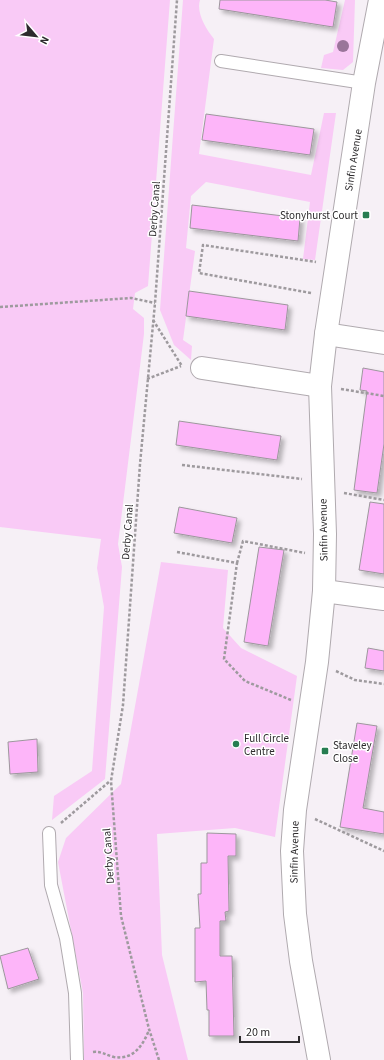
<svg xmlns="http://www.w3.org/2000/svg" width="384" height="1060" font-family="'Source Sans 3',sans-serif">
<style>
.green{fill:#f9caf6}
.building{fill:#fdb5f9;stroke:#9d979d;filter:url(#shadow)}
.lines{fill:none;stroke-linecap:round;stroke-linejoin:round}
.service-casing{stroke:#b0aaaf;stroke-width:14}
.minor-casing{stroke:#b0aaaf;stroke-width:24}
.tertiary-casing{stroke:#b0aaaf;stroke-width:24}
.path{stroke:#9e9a9e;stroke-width:2.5;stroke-dasharray:3 2;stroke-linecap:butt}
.service{stroke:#fff;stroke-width:12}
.minor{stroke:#fff;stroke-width:22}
.tertiary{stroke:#fff;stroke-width:22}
.tree{fill:#9a759a}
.poi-dot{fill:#277d51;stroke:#fff;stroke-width:1.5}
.labels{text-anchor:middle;stroke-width:3;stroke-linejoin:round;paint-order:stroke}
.street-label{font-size:11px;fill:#2d2b2d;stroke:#fff}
.poi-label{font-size:11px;fill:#2d2b2d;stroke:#fff;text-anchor:start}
</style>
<defs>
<filter id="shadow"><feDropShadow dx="3.5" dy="3.5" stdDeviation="2" flood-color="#0004"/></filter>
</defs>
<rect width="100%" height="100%" fill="#f6f0f6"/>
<g class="green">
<polygon points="0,0 170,0 148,286 135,293 133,309 144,318 144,334 118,544 122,567 105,779 52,820 54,796 92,771 104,607 97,568 101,539 0,527"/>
<path d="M183,0H200C196,13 206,29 214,39L199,154L311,175L324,113H336L315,260L303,259L310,202L206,182L191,196L186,248L195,251L183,340L192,346L191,360L174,345L160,310Z"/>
<polygon points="345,0 355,0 353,62 343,70 321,68 324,55 333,52"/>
<polygon points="161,562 228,570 223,628 241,648 297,676 275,837 235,828 157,834 162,955 188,1060 84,1060 83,993 58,862 66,838 121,784"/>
</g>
<g class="building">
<polygon points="220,0 325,0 337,2 333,27 219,9"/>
<polygon points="206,114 314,129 310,155 202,140"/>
<polygon points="192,205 300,218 298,241 190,228"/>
<polygon points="189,291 288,305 285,330 186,316"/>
<polygon points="363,368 384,372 384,444 377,493 354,490 367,391 360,390"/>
<polygon points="179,421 281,436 277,460 176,445"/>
<polygon points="370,502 384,504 384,574 359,570"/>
<polygon points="179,507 237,518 232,543 174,533"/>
<polygon points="259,547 284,550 268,646 244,642"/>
<polygon points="368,648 384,651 384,671 365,668"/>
<polygon points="357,723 377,726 363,808 384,812 384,834 340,827"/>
<polygon points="37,739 38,772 10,774 8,742"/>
<polygon points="207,833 236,834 236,856 228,856 229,911 225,912 226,921 220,921 220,956 232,956 234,1036 209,1036 209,1010 207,1010 206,981 195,982 195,928 200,928 198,894 201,894 201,863 207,863"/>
<polygon points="28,948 39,979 8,989 0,956"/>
</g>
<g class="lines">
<defs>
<g id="service">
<polyline points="221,61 364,83"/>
<polyline points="49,833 51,885 66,938 75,993 77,1060"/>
</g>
<g id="minor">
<polyline points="326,334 384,343"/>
<polyline points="202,368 320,386"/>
<polyline points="324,591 384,599"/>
</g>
<polyline id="tertiary" points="319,1060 301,961 295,914 292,851 295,810 317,662 324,591 325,534 320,386 326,334 364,83 380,0"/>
</defs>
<use href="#service" class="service-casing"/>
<use href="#minor" class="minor-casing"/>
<use href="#tertiary" class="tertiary-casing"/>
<g class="path">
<polyline points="311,293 199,273 203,245 316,262"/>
<polyline points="0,307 131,298 155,303"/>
<polyline points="153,320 182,366"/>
<polyline points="147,379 181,366"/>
<polyline points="341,389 384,396"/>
<polyline points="182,465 302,479"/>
<polyline points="344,493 384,500"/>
<polyline points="177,552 237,563 224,659 245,681 291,700"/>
<polyline points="237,563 243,541 305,553"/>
<polyline points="336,671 355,680 384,684"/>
<polyline points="315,819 384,851"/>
<polyline points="61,823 110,781"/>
<path d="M93,1052C101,1051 106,1055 114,1057C134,1060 143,1045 149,1030"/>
<polyline points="159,1060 149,1029 121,916 111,781 123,705 140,464 155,303 177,0"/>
</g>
<use href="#service" class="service"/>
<use href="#minor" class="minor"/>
<use href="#tertiary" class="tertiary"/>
</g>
<circle class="tree" cx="343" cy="46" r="6"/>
<g class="poi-dot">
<rect x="362" y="211" width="8" height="8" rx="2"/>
<circle cx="236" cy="744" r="4"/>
<rect x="321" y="747" width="8" height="8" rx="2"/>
</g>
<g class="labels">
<g class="street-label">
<text transform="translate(353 160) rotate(-81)" y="4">Sinfin Avenue</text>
<text transform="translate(154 209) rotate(-86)" y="4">Derby Canal</text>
<text transform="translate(323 530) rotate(-91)" y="4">Sinfin Avenue</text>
<text transform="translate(127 532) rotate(-86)" y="4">Derby Canal</text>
<text transform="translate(294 852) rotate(-89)" y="4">Sinfin Avenue</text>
<text transform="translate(108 856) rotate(-94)" y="4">Derby Canal</text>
</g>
<g class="poi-label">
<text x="358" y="219" text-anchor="end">Stonyhurst Court</text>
<text x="244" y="742">Full Circle<tspan x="244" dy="13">Centre</tspan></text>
<text x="333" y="749">Staveley<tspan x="333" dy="13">Close</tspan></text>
</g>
</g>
<g transform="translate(36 36) rotate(118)" stroke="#ffffff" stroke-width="3" paint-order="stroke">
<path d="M0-3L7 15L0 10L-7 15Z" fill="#2d2b2d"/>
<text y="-6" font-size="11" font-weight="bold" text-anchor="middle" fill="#2d2b2d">N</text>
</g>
<path d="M240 1036v6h59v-6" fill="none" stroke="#2d2b2d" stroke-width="2"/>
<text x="246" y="1036" font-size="12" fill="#2d2b2d" stroke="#ffffff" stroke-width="3" paint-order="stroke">20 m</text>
</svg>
